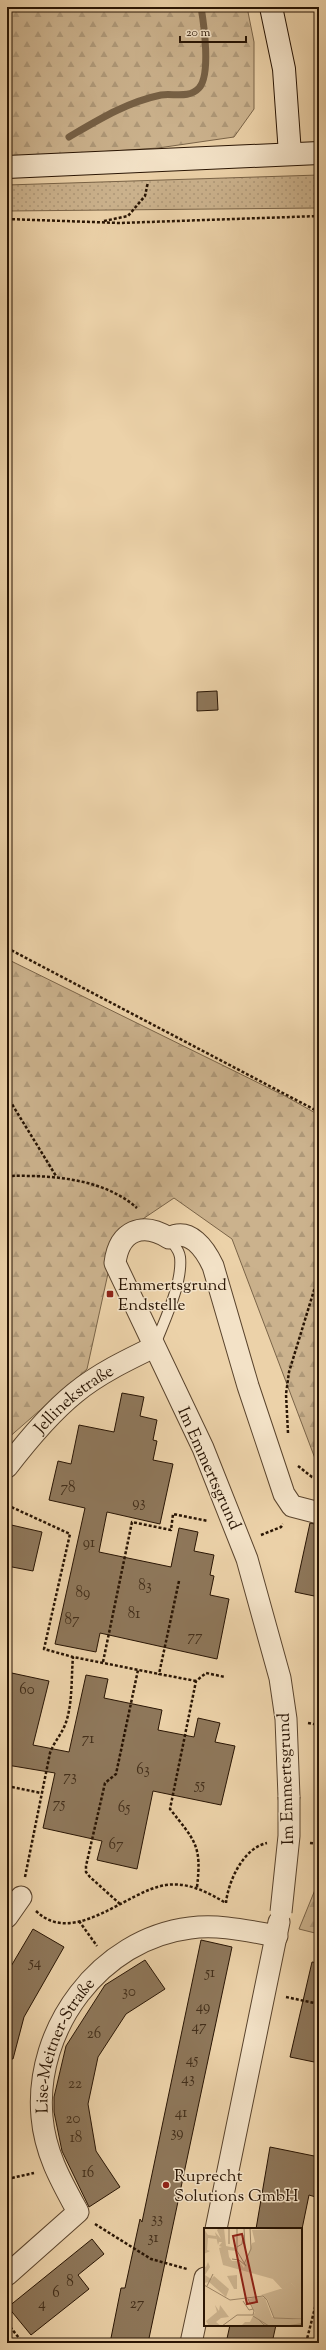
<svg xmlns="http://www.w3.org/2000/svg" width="326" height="2350" font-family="'Sorts Mill Goudy',serif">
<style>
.grass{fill:url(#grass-dots);stroke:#7a6448}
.forest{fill:url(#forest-firs);stroke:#7a6448}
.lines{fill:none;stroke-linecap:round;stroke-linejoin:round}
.stream{stroke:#766045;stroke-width:7}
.building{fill:#8e775a;stroke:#291504}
.lane-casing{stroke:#5a442d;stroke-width:12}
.street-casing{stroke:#5a442d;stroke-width:23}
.secondary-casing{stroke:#291504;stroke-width:24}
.path{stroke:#291504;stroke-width:2.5;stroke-dasharray:3 2;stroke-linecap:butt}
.lane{stroke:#f3e2c7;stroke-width:10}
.street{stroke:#f3e2c7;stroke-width:21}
.secondary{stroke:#f3e2c7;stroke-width:22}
.street-bridge-casing{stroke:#5a442d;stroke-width:23;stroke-linecap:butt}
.street-bridge{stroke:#f3e2c7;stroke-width:21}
.poi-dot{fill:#8f2418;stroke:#f3e2c7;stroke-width:1.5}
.labels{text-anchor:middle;stroke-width:3;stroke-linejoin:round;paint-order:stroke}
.number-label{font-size:15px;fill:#422e1a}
.poi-label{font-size:17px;fill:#291504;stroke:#f3e2c7;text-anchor:start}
.street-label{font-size:17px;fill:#291504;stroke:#f3e2c7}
.inset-river{fill:none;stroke:#aa9271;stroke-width:2}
.inset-road{fill:none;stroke:#9e8667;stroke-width:1}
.view{fill:#8f2418;fill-opacity:0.15;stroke:#8f2418;stroke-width:2}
.inset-edge{fill:none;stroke:#291504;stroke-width:2}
</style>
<defs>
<pattern id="grass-dots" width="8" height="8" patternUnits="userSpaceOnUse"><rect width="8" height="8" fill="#cbb28d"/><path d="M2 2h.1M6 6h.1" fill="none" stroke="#ae9878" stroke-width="1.8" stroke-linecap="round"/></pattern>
<pattern id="forest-firs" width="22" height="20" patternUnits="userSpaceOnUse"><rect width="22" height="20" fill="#cbb28d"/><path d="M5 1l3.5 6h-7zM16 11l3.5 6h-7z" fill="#ae9878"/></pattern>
</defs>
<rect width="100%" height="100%" fill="#ecd2a9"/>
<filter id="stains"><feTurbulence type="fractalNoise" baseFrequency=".005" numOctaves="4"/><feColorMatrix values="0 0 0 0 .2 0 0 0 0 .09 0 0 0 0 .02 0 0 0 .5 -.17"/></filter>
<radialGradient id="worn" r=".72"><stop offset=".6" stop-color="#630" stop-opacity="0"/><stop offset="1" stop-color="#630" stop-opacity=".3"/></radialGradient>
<polygon class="grass" points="319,175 319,208 7,211 7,185"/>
<g class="forest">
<polygon points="7,7 247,7 254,42 254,109 234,137 158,148 7,158"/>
<polygon points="7,959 285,1096 319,1115 319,1469 232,1239 174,1198 116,1237 87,1369 7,1439"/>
<polygon points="319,1880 319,1934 299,1929"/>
</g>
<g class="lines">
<path class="stream" d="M69,137C98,120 127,102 161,95C173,93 189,99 199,88C211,75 204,25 201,7"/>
</g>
<g class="building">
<polygon points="217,691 218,710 197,711 197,692"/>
<polygon points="122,1393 144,1397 140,1416 157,1420 153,1440 157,1441 153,1460 173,1464 160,1524 107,1512 99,1552 171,1567 179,1528 198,1532 194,1551 214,1555 210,1575 214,1576 210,1595 229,1599 217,1659 100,1633 96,1652 55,1644 85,1508 49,1500 58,1461 71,1464 79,1425 114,1432"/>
<polygon points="310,1523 319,1525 319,1597 295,1592"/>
<polygon points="7,1524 42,1532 33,1571 7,1566"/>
<polygon points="7,1672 49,1681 33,1745 69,1752 86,1675 108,1679 104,1698 162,1710 158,1730 194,1737 198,1718 220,1723 215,1742 235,1746 221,1805 153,1791 137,1869 97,1860 102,1841 43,1828 55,1773 7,1765"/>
<polygon points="33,1929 64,1947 24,2017 13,2059 7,2058 7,1973"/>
<polygon points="201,1940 232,1947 148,2343 110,2343 121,2288 125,2288 140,2219 142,2222"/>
<polygon points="145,1960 165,1989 126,2014 98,2057 88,2104 96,2151 120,2187 89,2207 62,2151 54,2112 54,2097 66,2046 105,1985"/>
<polygon points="312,1962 319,1963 319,2063 290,2057"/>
<polygon points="270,2147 319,2157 319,2198 309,2195 302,2229 256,2229"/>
<polygon points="92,2239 104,2254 78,2275 89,2289 31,2335 8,2307"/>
<polygon points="230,2325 276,2325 272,2343 226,2343"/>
</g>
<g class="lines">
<defs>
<path id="lane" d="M155,1345C164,1321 183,1283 180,1257C179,1249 173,1244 169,1238"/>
<g id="street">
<path id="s1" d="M7,1467C27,1441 49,1414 75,1393C98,1374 127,1360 154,1347"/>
<path d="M289,1797L286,1719L280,1678L247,1559L203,1448L115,1263C119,1231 142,1221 169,1238C190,1227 205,1249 213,1266L248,1386L284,1494L292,1506L319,1513"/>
<polyline points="7,1917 21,1897"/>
<polyline points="216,2229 279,1922"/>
<path id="s2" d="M7,2275L78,2212C61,2181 45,2153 42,2117C34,2029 100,1939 190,1928C219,1924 248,1931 277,1936"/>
<polyline points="191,2343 205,2278"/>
</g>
<g id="secondary">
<polyline points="271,7 284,69 290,154"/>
<polyline points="7,167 319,153"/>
</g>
</defs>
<use href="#lane" class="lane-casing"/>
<use href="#street" class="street-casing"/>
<use href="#secondary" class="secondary-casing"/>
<g class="path">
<polyline points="7,219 120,223 319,216"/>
<polyline points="104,221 128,216 145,196 148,182"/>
<polyline points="7,948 319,1112"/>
<polyline points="7,1096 56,1176"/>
<path d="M7,1176C51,1175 103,1178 137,1208"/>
<polyline points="288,1433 286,1394 289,1372 319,1274"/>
<polyline points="298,1466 312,1477 319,1478"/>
<polyline points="7,1505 70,1534 44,1649 73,1657 159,1674"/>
<polyline points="261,1535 281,1527 283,1524"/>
<polyline points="179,1581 159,1674 196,1681"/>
<polyline points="103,1662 132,1522 171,1530 173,1514 208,1521"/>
<polyline points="308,1723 319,1725"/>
<polyline points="7,1786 41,1793"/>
<polyline points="310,1843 319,1844"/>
<path d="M25,1877L50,1753C54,1742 61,1735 65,1725C73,1704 71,1679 73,1657"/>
<path d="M197,1887C202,1845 195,1841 170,1809L196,1681L206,1673L225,1677"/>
<path d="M226,1903C228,1882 243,1848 267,1843"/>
<polyline points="120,1904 90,1877 86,1872 86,1866 105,1783 116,1774 138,1670"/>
<path d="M36,1911C74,1948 128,1890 166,1885C189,1882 207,1892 226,1903"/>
<polyline points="79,1921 97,1946"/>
<polyline points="286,1997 319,2004"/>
<polyline points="7,2179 34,2173"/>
<polyline points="95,2224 151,2259 187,2269"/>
<polyline points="7,2323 23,2343"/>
<polyline points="306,2343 319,2292"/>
</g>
<use href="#lane" class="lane"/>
<use href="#street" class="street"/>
<use href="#secondary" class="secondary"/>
<defs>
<polyline id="street-bridge" points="281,1912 289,1836 289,1797"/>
</defs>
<use href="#street-bridge" class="street-bridge-casing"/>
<use href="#street-bridge" class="street-bridge"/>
</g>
<g class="poi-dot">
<rect x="106" y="1290" width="8" height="8" rx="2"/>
<circle cx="166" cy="2185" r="4"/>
</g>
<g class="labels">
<g class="number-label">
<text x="68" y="1492">78</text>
<text x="139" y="1507">93</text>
<text x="89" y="1547">91</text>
<text x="145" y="1590">83</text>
<text x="83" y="1597">89</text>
<text x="134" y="1618">81</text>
<text x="72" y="1624">87</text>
<text x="195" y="1641">77</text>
<text x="27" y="1694">60</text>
<text x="88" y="1743">71</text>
<text x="143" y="1774">63</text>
<text x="70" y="1781">73</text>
<text x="200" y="1789">55</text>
<text x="59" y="1808">75</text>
<text x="124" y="1812">65</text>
<text x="116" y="1849">67</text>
<text x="35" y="1967">54</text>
<text x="210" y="1977">51</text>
<text x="129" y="1996">30</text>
<text x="203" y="2011">49</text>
<text x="199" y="2031">47</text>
<text x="94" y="2038">26</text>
<text x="192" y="2064">45</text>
<text x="188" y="2083">43</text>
<text x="75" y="2088">22</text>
<text x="181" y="2117">41</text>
<text x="73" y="2123">20</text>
<text x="177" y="2137">39</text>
<text x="76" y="2142">18</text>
<text x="88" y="2177">16</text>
<text x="157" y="2223">33</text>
<text x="153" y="2242">31</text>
<text x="70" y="2286">8</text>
<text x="56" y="2297">6</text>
<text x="42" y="2308">4</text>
<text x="137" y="2308">27</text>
</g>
<g class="poi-label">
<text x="118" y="1290">Emmertsgrund<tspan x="118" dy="20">Endstelle</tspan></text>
<text x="174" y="2181">Ruprecht<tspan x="174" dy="20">Solutions GmbH</tspan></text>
</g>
<g class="street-label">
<text dy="6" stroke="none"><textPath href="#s1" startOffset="96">Jellinekstraße</textPath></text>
<text transform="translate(210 1468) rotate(66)" y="6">Im Emmertsgrund</text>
<text transform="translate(285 1779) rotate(-92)" y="6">Im Emmertsgrund</text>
<text dy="6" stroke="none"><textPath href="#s2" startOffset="274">Lise-Meitner-Straße</textPath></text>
</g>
</g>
<g transform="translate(204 2228)">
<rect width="98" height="98" fill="#ecd2a9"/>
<path d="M0,1L4,7L12,8L13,11L4,10L3,22L6,23L0,26ZM4,34L6,39L1,47L7,51L10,48L25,61L22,69L5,54L0,55V38L2,39ZM69,51L87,55L95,62H79Z" fill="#cbb28d"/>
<path d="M15,0H20L22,18L32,20V23L24,22L25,29L28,33H35L40,40L48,15L51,14L48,2L98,0V91L70,90L64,72L57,67L76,61L94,62L87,55L76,57L69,51L19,37L15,20L18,19L15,18L18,14H15L14,17L11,4L17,11L13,2ZM33,47V61H30L23,48ZM55,68L61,70L68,89L98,92V98H37L41,94H46L51,84L45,71Z" fill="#cbb28d"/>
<path d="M11,77L15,83L16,77L25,89L17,90L12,94L17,98H5L2,93L13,84Z" fill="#cbb28d"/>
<path class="inset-river" d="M86,98L98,96"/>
<path class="inset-road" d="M40,0L41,19M25,16V0M33,19L38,16L39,7M28,31L35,32L42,38L33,23V0M40,36L47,21L46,0M0,57L26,72L59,68L63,72L70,90L98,91M3,58L9,46M39,73L45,82L49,81M49,88L65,98M54,91L60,97L65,98M18,98L33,87H49L50,83L44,71"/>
<path class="view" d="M38,6L53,74L43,76L29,8Z"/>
<rect width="98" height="98" class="inset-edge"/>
</g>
<rect width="326" height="2350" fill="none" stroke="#ecd2a9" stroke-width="24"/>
<rect x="8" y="8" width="310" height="2334" fill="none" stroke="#291504" stroke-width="2"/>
<rect x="12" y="12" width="302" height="2326" fill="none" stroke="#291504"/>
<path d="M180 36v6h66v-6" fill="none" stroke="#291504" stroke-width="2"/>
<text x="186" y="36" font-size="12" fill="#291504" stroke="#f3e2c7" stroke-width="3" paint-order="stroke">20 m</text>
<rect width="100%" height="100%" filter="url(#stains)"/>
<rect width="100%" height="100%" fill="url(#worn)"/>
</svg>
